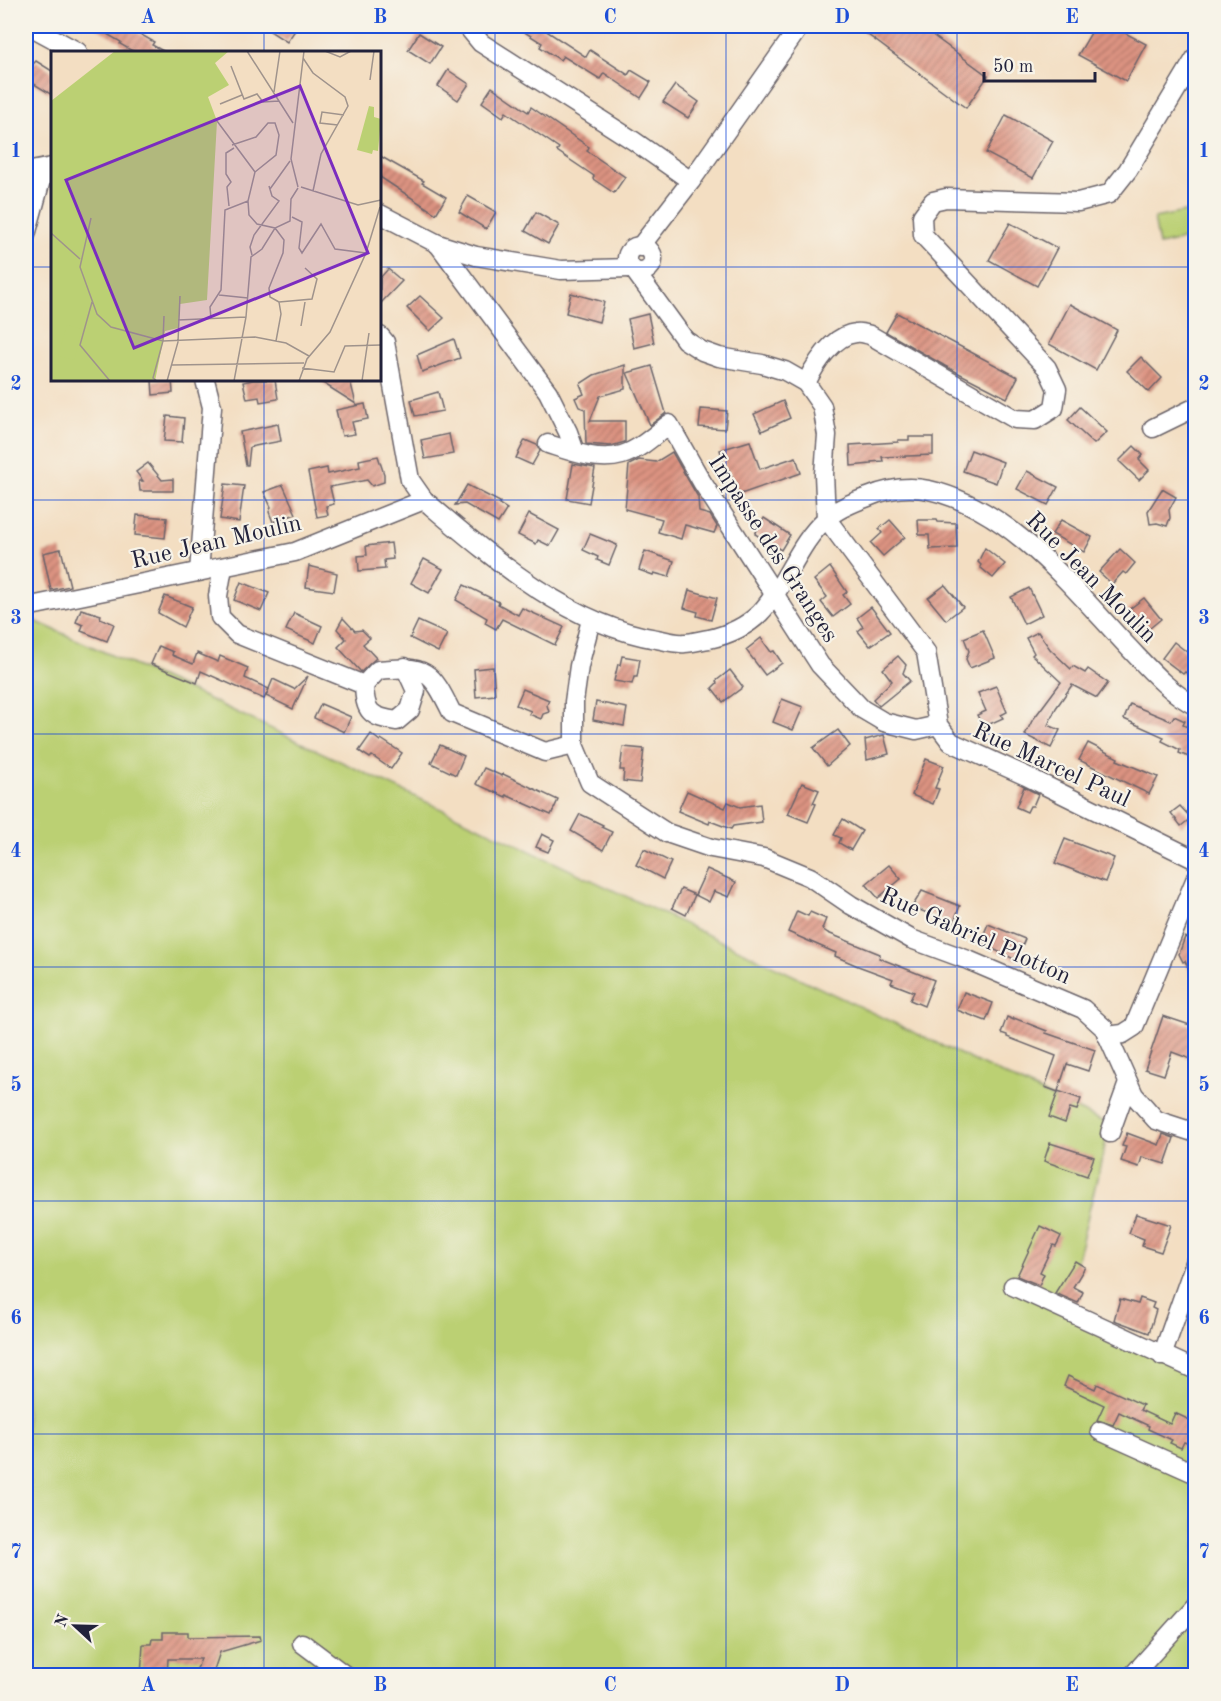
<svg xmlns="http://www.w3.org/2000/svg" width="1221" height="1701" font-family="'Old Standard TT',serif">
<style>
.grass{fill:#bbd073;stroke:#6e7957;stroke-width:1.5}
.building{fill:url(#building-hatch)}
.lines{fill:none;stroke-linecap:round;stroke-linejoin:round}
.minor-casing{stroke:#6b646a;stroke-width:21}
.minor{stroke:#fff;stroke-width:18}
.grid{fill:none;stroke:#1d4ed8;stroke-width:1.5;stroke-opacity:0.55}
.labels{text-anchor:middle;stroke-width:4.5;stroke-linejoin:round;paint-order:stroke}
.street-label{font-size:24px;fill:#22223b;stroke:#f7f3e8}
.inset-road{fill:none;stroke:#9f938c;stroke-width:1.5}
.view{fill:#7b2cbf;fill-opacity:0.15;stroke:#7b2cbf;stroke-width:3}
.inset-edge{fill:none;stroke:#22223b;stroke-width:3}
.neatline{fill:none;stroke:#1d4ed8;stroke-width:2}
.grid-label{font-size:20px;text-anchor:middle;font-weight:bold;fill:#1d4ed8}
</style>
<defs>
<pattern id="building-hatch" width="6" height="6" patternUnits="userSpaceOnUse" patternTransform="scale(1.5)"><rect width="6" height="6" fill="#dc9381"/><path d="M-1 1l2-2M0 6l6-6M5 7l2-2" fill="none" stroke="#b2786b"/></pattern>
</defs>
<rect width="100%" height="100%" fill="#f7f3e8"/>
<filter id="ink" filterUnits="userSpaceOnUse"><feTurbulence type="fractalNoise" baseFrequency=".0167" numOctaves="2"/><feDisplacementMap in="SourceGraphic" scale="12" xChannelSelector="R" yChannelSelector="G"/><feConvolveMatrix kernelMatrix="1 2 1 2 8 2 1 2 1" color-interpolation-filters="sRGB"/></filter>
<filter id="wash" filterUnits="userSpaceOnUse"><feTurbulence type="fractalNoise" baseFrequency=".008" numOctaves="4" result="noise"/><feDisplacementMap in="SourceGraphic" scale="24" xChannelSelector="R" yChannelSelector="G"/><feGaussianBlur stdDeviation="1.35" result="paint"/><feColorMatrix in="noise" values="0 0 0 0 0 0 0 0 0 0 0 0 0 0 0 0 0 1.4 0 .05"/><feComposite in="paint" operator="in"/></filter>
<g filter="url(#wash)">
<rect width="100%" height="100%" fill="#f3dec2"/>
<g class="grass">
<polygon points="1195,210 1195,237 1159,245 1154,218"/>
<polygon points="26,617 200,695 1110,1125 1067,1302 1195,1368 1196,1448 1193,1460 1196,1462 1195,1675 26,1676"/>
</g>
<g id="blocks">
<g class="building">
<polygon points="93,26 126,26 154,42 152,45 165,52 134,52 120,44 121,42"/>
<polygon points="262,26 298,26 287,42"/>
<polygon points="515,26 539,26 586,57 590,50 628,75 631,70 651,82 641,98 604,73 600,79 563,56 560,60 540,47 542,43"/>
<polygon points="856,26 920,26 988,76 966,108"/>
<polygon points="1095,26 1112,26 1146,44 1126,81 1078,55"/>
<polygon points="419,33 441,47 430,64 408,50"/>
<polygon points="26,60 33,64 36,61 52,71 52,95 26,79"/>
<polygon points="448,70 469,84 458,100 438,86"/>
<polygon points="675,85 699,102 688,118 663,102"/>
<polygon points="492,87 528,112 531,107 589,147 587,151 625,177 614,193 593,179 594,176 557,151 559,148 506,112 503,117 482,102"/>
<polygon points="1006,115 1053,141 1033,178 986,153"/>
<polygon points="380,156 424,181 422,183 446,197 436,214 380,177"/>
<polygon points="468,196 496,212 486,229 459,212"/>
<polygon points="536,212 559,225 548,244 525,231"/>
<polygon points="1010,223 1057,248 1037,286 989,260"/>
<polygon points="388,269 402,281 380,304 380,278"/>
<polygon points="571,293 604,302 599,322 566,313"/>
<polygon points="420,296 444,318 430,331 407,308"/>
<polygon points="1070,304 1117,330 1096,370 1049,344"/>
<polygon points="897,313 1018,377 1007,398 945,366 886,332"/>
<polygon points="648,314 654,343 634,348 628,319"/>
<polygon points="454,339 460,358 422,372 417,355"/>
<polygon points="1141,357 1162,378 1149,392 1127,371"/>
<polygon points="625,365 625,389 600,396 590,421 625,421 625,442 611,446 586,444 585,409 579,407 575,398 584,394 580,384 594,375"/>
<polygon points="652,366 666,413 650,425 627,373"/>
<polygon points="152,380 172,380 173,393 153,395"/>
<polygon points="253,380 275,380 278,399 260,402 259,397 247,399 243,382"/>
<polygon points="318,380 350,380 356,404"/>
<polygon points="438,392 443,411 415,416 411,400"/>
<polygon points="783,401 790,418 762,431 754,414"/>
<polygon points="365,404 368,419 352,422 355,434 342,436 336,410"/>
<polygon points="1080,407 1107,432 1094,444 1068,420"/>
<polygon points="701,409 727,411 725,429 699,427"/>
<polygon points="167,416 184,418 182,442 164,441"/>
<polygon points="278,424 281,441 250,447 248,465 246,465 240,432"/>
<polygon points="449,434 453,454 425,459 421,440"/>
<polygon points="909,437 933,437 933,455 882,457 883,461 871,462 871,464 851,466 850,445 898,442 898,440 909,440"/>
<polygon points="525,440 537,445 540,451 532,465 516,458"/>
<polygon points="750,441 760,469 796,457 801,473 738,495 729,470 726,471 720,450"/>
<polygon points="1134,446 1143,455 1139,460 1149,470 1139,480 1119,461"/>
<polygon points="971,450 1003,462 996,483 963,471"/>
<polygon points="672,452 698,497 699,512 710,515 717,526 714,533 685,525 681,539 658,532 662,519 625,509 629,465 639,460 656,462"/>
<polygon points="378,456 384,474 384,482 372,486 367,480 330,487 334,504 326,506 328,515 317,517 308,472 327,468 328,474 360,467 359,460"/>
<polygon points="148,463 162,480 173,479 173,491 140,491 139,481 143,481 136,472"/>
<polygon points="573,464 595,468 589,503 567,499"/>
<polygon points="1027,471 1058,487 1048,505 1017,489"/>
<polygon points="225,484 244,486 239,522 220,519"/>
<polygon points="283,485 296,514 273,522 269,512 271,507 264,492"/>
<polygon points="467,485 500,502 499,504 507,509 498,523 465,504 455,505"/>
<polygon points="1162,489 1176,497 1169,510 1170,518 1167,526 1157,523 1150,524 1148,511"/>
<polygon points="529,514 559,530 550,546 538,540 536,544 518,535"/>
<polygon points="137,515 167,518 165,538 135,535"/>
<polygon points="764,518 790,535 781,550 755,534"/>
<polygon points="890,520 905,537 883,556 871,543 882,533 879,529"/>
<polygon points="918,520 937,520 938,522 956,523 957,548 930,549 929,535 919,535"/>
<polygon points="1061,520 1092,537 1084,552 1052,534"/>
<polygon points="590,534 617,545 609,565 597,560 598,557 583,550"/>
<polygon points="391,543 393,559 384,560 385,569 359,571 358,556 367,555 366,546"/>
<polygon points="985,548 1005,564 993,578 980,567 981,565 978,562"/>
<polygon points="61,549 70,586 51,590 43,553"/>
<polygon points="1120,549 1135,563 1126,574 1123,572 1112,584 1099,572"/>
<polygon points="645,551 674,561 669,577 654,573 653,575 639,570"/>
<polygon points="424,559 443,569 429,593 411,583"/>
<polygon points="309,566 337,573 334,591 306,587"/>
<polygon points="830,567 847,592 843,595 850,604 833,617 821,602 827,597 814,580"/>
<polygon points="241,582 269,593 261,611 234,600"/>
<polygon points="464,585 499,602 498,604 518,615 522,608 564,627 555,645 502,619 496,629 485,623 487,618 456,600"/>
<polygon points="945,585 963,607 946,620 928,598"/>
<polygon points="1029,588 1042,615 1024,624 1011,597"/>
<polygon points="689,590 717,598 711,620 697,616 698,612 684,608"/>
<polygon points="165,596 192,607 183,627 158,613"/>
<polygon points="1144,598 1161,619 1144,633 1127,611"/>
<polygon points="871,607 890,632 870,646 858,631 863,627 857,618"/>
<polygon points="81,609 101,615 100,618 114,624 107,641 81,631 83,625 76,622"/>
<polygon points="294,613 322,626 315,643 286,630"/>
<polygon points="343,618 355,631 362,630 370,638 363,644 376,658 361,672 338,647 346,639 337,629"/>
<polygon points="418,621 447,634 438,652 410,638"/>
<polygon points="983,630 995,658 970,668 966,659 969,651 964,638"/>
<polygon points="1038,632 1050,649 1071,669 1073,666 1085,673 1088,669 1108,683 1097,698 1072,685 1056,708 1048,725 1060,730 1051,748 1025,735 1032,721 1061,682 1032,655 1034,653 1026,638"/>
<polygon points="761,638 771,652 774,651 782,663 765,675 746,650"/>
<polygon points="1174,642 1196,659 1196,666 1189,674 1185,672 1183,674 1162,658"/>
<polygon points="159,646 173,652 172,655 193,664 197,653 218,662 220,656 248,668 245,678 269,689 264,699 201,671 197,683 151,664"/>
<polygon points="622,656 640,659 637,677 634,677 632,684 614,681 618,664 620,665"/>
<polygon points="898,656 906,665 903,673 910,681 879,706 873,699 892,681 883,669"/>
<polygon points="493,667 495,695 476,697 474,669"/>
<polygon points="730,670 743,687 723,702 712,688 717,683 716,681"/>
<polygon points="308,676 293,709 266,696 273,679 294,689"/>
<polygon points="996,686 1007,712 1001,715 1003,718 983,727 977,715 986,711 978,693"/>
<polygon points="523,689 549,700 547,705 549,712 543,714 541,719 529,714 531,711 516,705"/>
<polygon points="782,699 803,707 793,730 773,722"/>
<polygon points="596,702 627,708 624,726 593,720"/>
<polygon points="321,704 351,717 344,732 314,718"/>
<polygon points="1130,704 1171,721 1174,716 1185,721 1183,725 1196,731 1196,760 1179,753 1180,750 1162,741 1164,737 1124,719"/>
<polygon points="838,730 850,746 827,766 813,748"/>
<polygon points="371,734 380,741 381,739 402,753 391,769 372,756 370,758 359,751"/>
<polygon points="884,735 889,754 867,760 865,740"/>
<polygon points="1088,743 1118,758 1117,760 1158,777 1149,794 1079,760"/>
<polygon points="440,745 464,756 456,775 431,763"/>
<polygon points="623,747 644,749 640,783 623,781 624,770 620,770"/>
<polygon points="926,759 944,766 935,788 939,789 933,804 912,795"/>
<polygon points="484,768 502,776 503,774 558,800 551,815 506,795 506,797 476,784"/>
<polygon points="802,783 819,790 813,803 816,804 808,822 788,814"/>
<polygon points="1024,787 1038,794 1033,806 1030,806 1027,812 1016,807"/>
<polygon points="687,791 725,808 728,802 740,807 760,804 762,822 733,826 731,829 710,821 709,824 678,811"/>
<polygon points="1180,806 1191,818 1181,826 1171,813"/>
<polygon points="580,814 603,825 601,827 612,832 603,850 571,831"/>
<polygon points="843,819 862,831 851,850 839,843 841,838 834,835"/>
<polygon points="542,834 554,840 548,852 536,847"/>
<polygon points="1065,839 1114,858 1105,882 1055,863"/>
<polygon points="644,849 671,862 663,879 636,865"/>
<polygon points="889,865 901,879 878,898 866,884"/>
<polygon points="707,869 736,882 729,897 714,891 709,902 695,895"/>
<polygon points="681,889 695,895 686,915 672,908"/>
<polygon points="922,891 960,906 954,921 952,923 912,907"/>
<polygon points="797,911 808,916 810,912 826,919 822,929 828,933 880,954 879,958 934,980 924,1006 910,1000 914,992 891,983 893,979 858,966 835,956 836,953 788,932"/>
<polygon points="988,924 1025,939 1016,960 980,943"/>
<polygon points="1185,937 1196,941 1196,985 1185,961 1183,962 1179,954"/>
<polygon points="964,992 993,1003 986,1021 957,1010"/>
<polygon points="1163,1016 1196,1027 1196,1052 1193,1060 1172,1052 1164,1075 1145,1069"/>
<polygon points="1007,1017 1014,1020 1014,1018 1047,1031 1046,1033 1095,1050 1088,1071 1067,1064 1058,1091 1081,1099 1077,1110 1070,1108 1065,1123 1049,1117 1058,1092 1045,1087 1056,1056 1007,1037 1007,1035 1001,1033"/>
<polygon points="1127,1133 1159,1145 1163,1134 1174,1138 1165,1164 1142,1157 1139,1167 1121,1161 1126,1147 1122,1146"/>
<polygon points="1050,1143 1094,1157 1087,1176 1044,1161"/>
<polygon points="1136,1214 1171,1225 1161,1252 1142,1246 1144,1239 1129,1233"/>
<polygon points="1040,1226 1061,1236 1056,1246 1053,1245 1040,1272 1044,1274 1039,1285 1017,1276"/>
<polygon points="1075,1261 1085,1267 1073,1287 1083,1292 1078,1303 1055,1293"/>
<polygon points="1140,1298 1154,1303 1152,1308 1156,1310 1149,1333 1114,1320 1120,1299 1138,1304"/>
<polygon points="1068,1376 1095,1389 1097,1384 1143,1405 1140,1410 1170,1424 1175,1413 1196,1423 1196,1437 1192,1445 1184,1442 1181,1448 1170,1443 1172,1440 1148,1429 1149,1426 1119,1412 1113,1425 1097,1420 1104,1405 1064,1386"/>
<polygon points="163,1632 188,1632 188,1637 260,1636 261,1640 220,1652 212,1676 194,1676 201,1659 168,1659 167,1676 141,1676 143,1644 151,1644 152,1639 163,1639"/>
</g>
</g>
</g>
<g filter="url(#ink)">
<use href="#blocks" fill-opacity="0" stroke="#6b646a" stroke-width="1.5"/>
<g class="lines">
<defs>
<g id="minor">
<polyline points="30,26 78,52"/>
<polyline points="467,26 481,43 634,141 691,181"/>
<polyline points="26,172 52,167"/>
<polyline points="380,214 438,244 476,256 561,270 630,268"/>
<polyline points="26,235 44,169"/>
<polyline points="438,244 548,392 568,432 575,452"/>
<circle cx="640" cy="259" r="13"/>
<polyline points="640,247 691,181 800,26"/>
<polyline points="634,270 685,340 702,351 719,357 762,364 785,371 806,383 822,406 827,435 824,474 826,518 926,652 938,725 951,742 1026,776 1196,860"/>
<polyline points="380,336 385,342 410,480 424,500"/>
<path d="M806,383C815,365 833,335 856,333C860,332 866,334 870,335L1015,419L1035,420L1054,408L1057,389L1047,368L923,235L922,216L933,201L946,198L1078,202L1109,194L1128,170L1196,57"/>
<polyline points="1153,428 1196,407"/>
<path d="M548,444C570,451 598,462 622,455C639,450 655,435 669,424L702,482L820,665L862,709L884,722L916,730L938,725"/>
<path d="M223,567L218,596L220,617L237,634L364,685L378,670C426,665 431,670 452,713L545,752L574,745"/>
<polyline points="199,572 212,407 205,380"/>
<path d="M26,607L295,552L424,500C490,556 568,625 657,639C666,641 676,644 685,643C693,643 701,640 709,639C727,635 746,627 760,613C786,586 798,543 826,519C838,508 854,502 868,497C887,489 909,486 929,490C1013,509 1074,590 1130,649C1149,669 1170,693 1196,706"/>
<polyline points="591,620 579,666 574,702 574,745 590,783 667,833 711,848 764,858 810,877 851,905 911,939 968,960 1083,1009 1104,1028 1134,1095 1156,1120 1196,1133"/>
<path d="M364,685C365,712 370,717 397,721L410,710L416,691L405,667"/>
<polyline points="1107,1036 1123,1034 1134,1027 1196,878"/>
<polyline points="1110,1133 1128,1083"/>
<polyline points="1013,1286 1196,1370"/>
<polyline points="1162,1356 1196,1260"/>
<polyline points="1100,1431 1196,1474"/>
<polyline points="302,1643 346,1676"/>
<polyline points="1132,1676 1196,1605"/>
</g>
</defs>
<use href="#minor" class="minor-casing"/>
<use href="#minor" class="minor"/>
</g>
</g>
<path class="grid" d="M264,26V52M495,26V1676M726,26V1676M957,26V1676M26,267H52M380,267H1196M264,380V1676M26,500H1196M26,734H1196M26,967H1196M26,1201H1196M26,1434H1196"/>
<g class="labels">
<g class="street-label">
<text transform="translate(216 541) rotate(-13)" y="8">Rue Jean Moulin</text>
<text transform="translate(774 548) rotate(57)" y="8">Impasse des Granges</text>
<text transform="translate(1092 577) rotate(45)" y="8">Rue Jean Moulin</text>
<text transform="translate(1052 764) rotate(25)" y="8">Rue Marcel Paul</text>
<text transform="translate(976 935) rotate(24)" y="8">Rue Gabriel Plotton</text>
</g>
</g>
<g transform="translate(51 51)">
<rect width="330" height="330" fill="#f3dec2"/>
<path d="M64,0H178L164,12L178,34L157,46L166,70L156,249L129,253L127,277L114,280L104,330H0V50ZM318,55L323,56V66L330,68L327,100L322,99L321,103L306,99Z" fill="#bbd073"/>
<path d="M16,274L31,278L23,309L7,305Z" fill="#bbd073"/>
<path class="inset-road" d="M196,0L242,72M274,0L289,6L300,0M252,7L262,22L294,46L297,55L270,103L262,140M180,15L193,48L206,43L212,51L228,50M319,29L323,0M223,41L229,0M169,53L191,44M166,70L204,121L197,150L198,164L206,173L224,177L233,189L232,202L218,237L219,246L228,251M287,74L269,72L271,61L293,64M181,94L205,86L217,72H224L228,84L225,104L204,121M247,136L240,108L253,0M250,136L307,154L330,149M219,138L239,110M178,155L176,136L180,131L175,123V102L183,97M241,166L251,171L248,197L251,202L270,173L284,198L315,202M40,167L29,216L46,263L60,276L112,290L204,286L235,292L258,305M0,182L29,208M201,204L199,196L203,184L228,150L221,145L218,135M168,244L197,247M41,251L29,294L59,330M228,251L261,248L266,228L254,217M160,268L159,256L170,239L174,159L197,150M127,269L195,266M250,275L254,251M225,290L230,263L228,251M121,314L253,312M251,317L283,321L294,295L330,294M106,330L102,327L112,290L113,265M116,330L127,291L129,245M183,330L195,266L200,206L211,198L224,177L239,170L240,148L247,137M248,330L256,308L279,281L315,202L329,156M311,330L318,282"/>
<path class="view" d="M249,35L317,202L83,297L15,129Z"/>
<rect width="330" height="330" class="inset-edge"/>
</g>
<rect width="1221" height="1701" fill="none" stroke="#f7f3e8" stroke-width="66"/>
<g transform="translate(75 1626) rotate(292)" stroke="#f7f3e8" stroke-width="4.5" paint-order="stroke">
<path d="M0-4.5L10 22L0 15L-10 22Z" fill="#22223b"/>
<text y="-9" font-size="16" font-weight="bold" text-anchor="middle" fill="#22223b">N</text>
</g>
<path d="M984 72v9h111v-9" fill="none" stroke="#22223b" stroke-width="3"/>
<text x="993" y="72" font-size="18" fill="#22223b" stroke="#f7f3e8" stroke-width="4.5" paint-order="stroke">50 m</text>
<rect x="33" y="33" width="1155" height="1635" class="neatline"/>
<g class="grid-label">
<text x="148" y="23">A</text>
<text x="380" y="23">B</text>
<text x="610" y="23">C</text>
<text x="842" y="23">D</text>
<text x="1072" y="23">E</text>
<text x="16" y="157">1</text>
<text x="1204" y="157">1</text>
<text x="16" y="390">2</text>
<text x="1204" y="390">2</text>
<text x="16" y="624">3</text>
<text x="1204" y="624">3</text>
<text x="16" y="857">4</text>
<text x="1204" y="857">4</text>
<text x="16" y="1091">5</text>
<text x="1204" y="1091">5</text>
<text x="16" y="1324">6</text>
<text x="1204" y="1324">6</text>
<text x="16" y="1558">7</text>
<text x="1204" y="1558">7</text>
<text x="148" y="1691">A</text>
<text x="380" y="1691">B</text>
<text x="610" y="1691">C</text>
<text x="842" y="1691">D</text>
<text x="1072" y="1691">E</text>
</g>
</svg>
